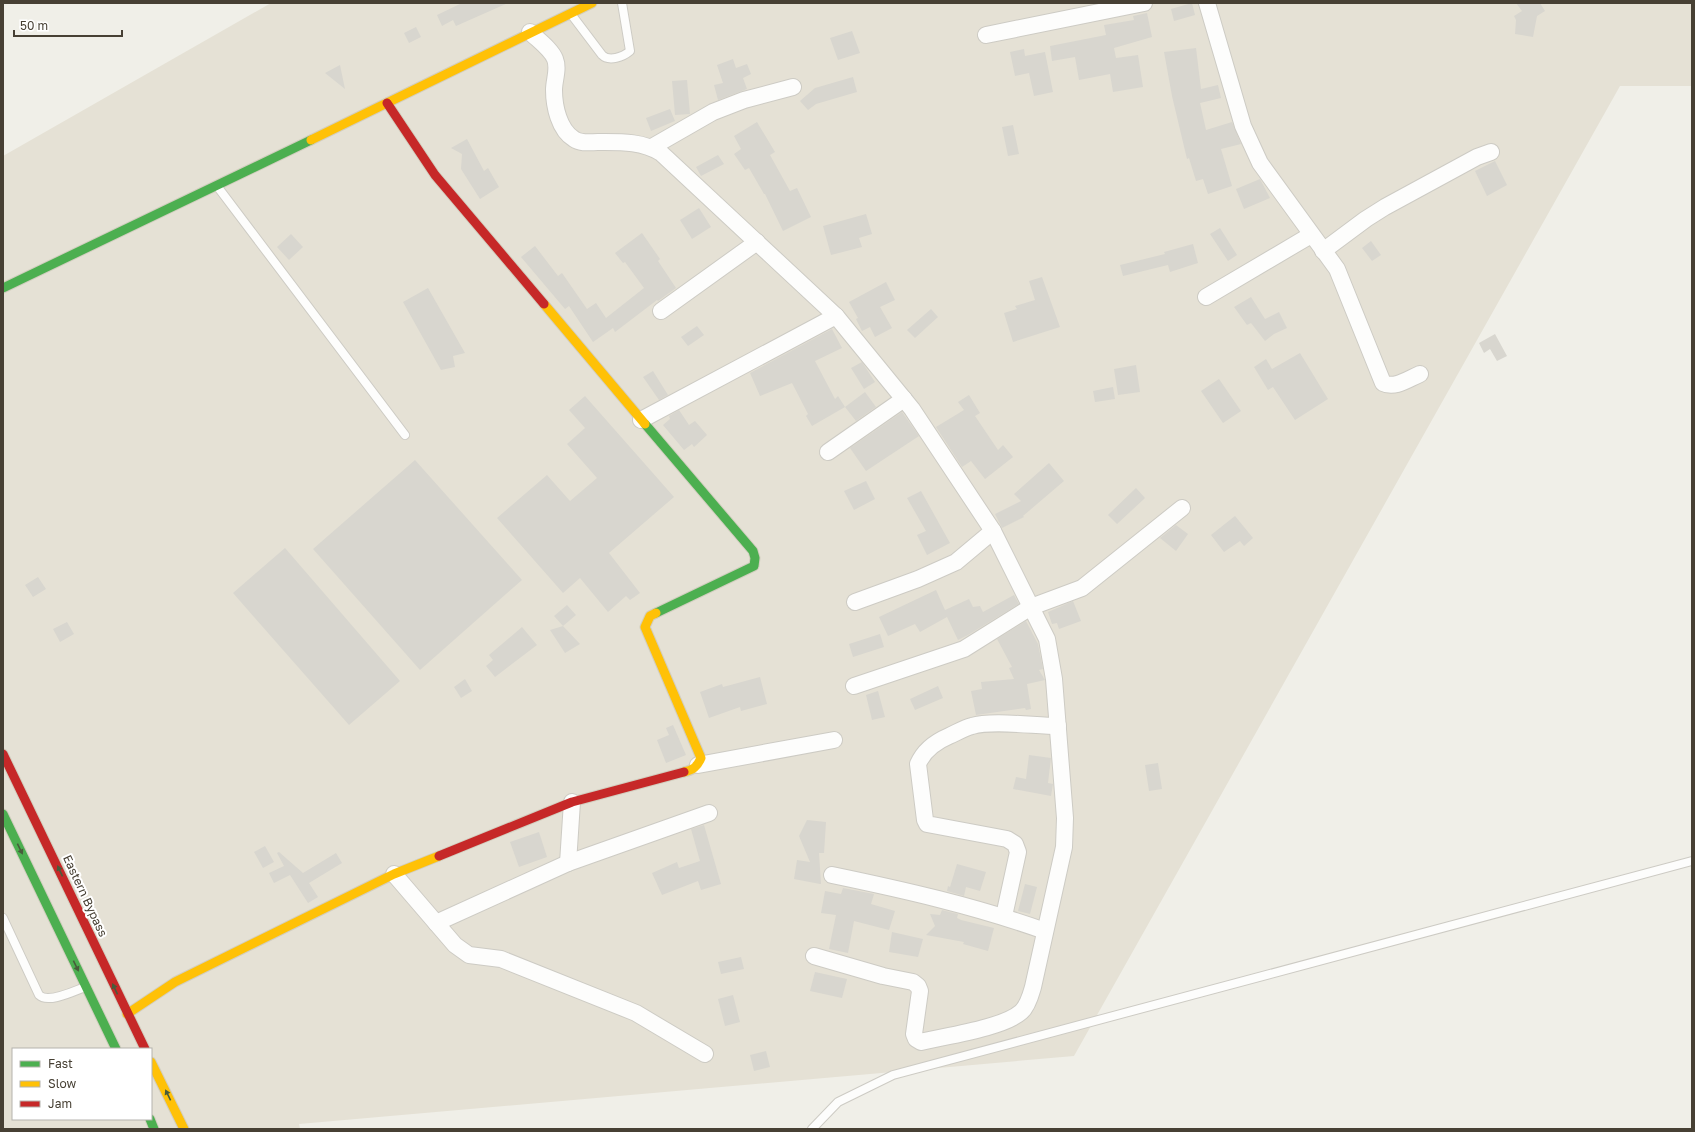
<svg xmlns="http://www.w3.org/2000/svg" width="1695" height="1132" font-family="'Golos Text',sans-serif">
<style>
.residential{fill:#e5e1d5;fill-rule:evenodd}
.building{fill:#d8d6cf}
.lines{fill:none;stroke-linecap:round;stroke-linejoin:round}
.lane-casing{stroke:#cdcbc4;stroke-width:10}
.street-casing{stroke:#cdcbc4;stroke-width:18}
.fast-casing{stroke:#d2cebf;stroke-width:11}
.slow-casing{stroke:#d2cebf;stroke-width:11}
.jam-casing{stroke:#d2cebf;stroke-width:11}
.lane{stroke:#fdfdfc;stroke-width:8}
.street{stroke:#fdfdfc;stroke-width:16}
.fast{stroke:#4caf50;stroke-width:9}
.slow{stroke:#ffc107;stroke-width:9}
.jam{stroke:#c62828;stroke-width:9}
.oneway{fill:#485c3b}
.labels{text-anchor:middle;stroke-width:4;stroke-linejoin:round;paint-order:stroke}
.street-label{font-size:12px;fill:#474034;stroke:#fff}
</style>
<rect width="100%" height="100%" fill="#f0efe8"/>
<path class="residential" d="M271,3H1692V86H1620L1074,1056L299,1124L300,1129H3V156ZM13,1049H151V1119H13Z"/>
<g class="building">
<polygon points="462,3 508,3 456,26 453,20 442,26 437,15"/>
<polygon points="1192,3 1195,15 1174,21 1171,9"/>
<polygon points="1516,3 1540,3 1545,11 1537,16 1533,37 1515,34 1516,20 1514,16 1522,11"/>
<polygon points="1147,13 1152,37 1114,48 1116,58 1138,55 1143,87 1113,92 1110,74 1079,80 1075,57 1052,61 1050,46 1106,35 1104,25 1134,20 1133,16"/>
<polygon points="416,27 421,37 409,43 404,33"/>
<polygon points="852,31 860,53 838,60 830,38"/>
<polygon points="1196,48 1201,89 1218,85 1221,98 1200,103 1206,130 1232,122 1241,144 1221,149 1232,186 1208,194 1203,179 1196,181 1189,158 1187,159 1172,96 1164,52"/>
<polygon points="1024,49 1025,56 1045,52 1053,92 1034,96 1029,73 1015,76 1010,52"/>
<polygon points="733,59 736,68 747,64 751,74 743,78 747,89 718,100 714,85 723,83 717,65"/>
<polygon points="340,65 345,89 325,73"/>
<polygon points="853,77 857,92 816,104 808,110 800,101 815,88"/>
<polygon points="687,80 690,114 675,115 672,81"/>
<polygon points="670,109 675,121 651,131 646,118"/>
<polygon points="757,122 775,152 770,155 790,191 797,188 811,217 783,231 765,194 764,194 749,168 745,170 734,154 741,149 734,136"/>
<polygon points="1013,125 1019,154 1008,156 1002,127"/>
<polygon points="467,139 484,171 488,168 499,187 480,199 461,169 462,154 451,148"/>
<polygon points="718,155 724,164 701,176 696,167"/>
<polygon points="1495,161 1507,185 1487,196 1475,171"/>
<polygon points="1260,179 1270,198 1244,209 1236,189"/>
<polygon points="699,208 711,227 692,239 680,220"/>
<polygon points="866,214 872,234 859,238 862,247 831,255 823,226"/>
<polygon points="1220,228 1237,255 1228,261 1210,234"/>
<polygon points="642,233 660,259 658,261 676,288 658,301 657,300 615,332 613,328 593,342 569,306 565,309 521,257 535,246 558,276 562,273 587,309 596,303 606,318 644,288 625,262 623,263 615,253"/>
<polygon points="291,234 303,247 289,260 277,247"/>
<polygon points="1371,241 1381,255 1372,261 1362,248"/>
<polygon points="1193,244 1198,263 1170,272 1168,265 1123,276 1120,265 1165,254 1164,252"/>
<polygon points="1042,277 1060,327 1013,342 1004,313 1017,309 1015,306 1035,300 1029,281"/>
<polygon points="886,282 895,300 880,307 892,328 875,337 870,327 862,331 856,319 858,318 849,302"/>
<polygon points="428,288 465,353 453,356 455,367 441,370 403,302"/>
<polygon points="1251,297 1265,319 1279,312 1287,328 1274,334 1265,341 1251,323 1247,325 1234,307"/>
<polygon points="931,309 938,317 915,338 907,330"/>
<polygon points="697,326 704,335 688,346 681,337"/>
<polygon points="832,329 842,348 815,361 835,399 838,396 845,407 812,426 806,416 808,414 792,383 760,396 750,373"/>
<polygon points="1495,334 1507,356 1497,361 1490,349 1484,353 1479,343"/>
<polygon points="1300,353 1328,399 1295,420 1273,387 1268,390 1254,367 1266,359 1272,369"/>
<polygon points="862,362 875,382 864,389 851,368"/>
<polygon points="1136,365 1140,392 1118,395 1114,369"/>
<polygon points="653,371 668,395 659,400 643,377"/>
<polygon points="1219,379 1241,411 1223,423 1201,391"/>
<polygon points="1113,387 1115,399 1095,402 1093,391"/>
<polygon points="865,392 876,407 856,421 845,407"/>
<polygon points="969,395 980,413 975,416 998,450 1003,445 1013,457 985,479 971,461 962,467 936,427 964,410 958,402"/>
<polygon points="585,396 674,497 609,553 640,593 630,600 626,596 608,612 580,578 563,593 497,518 547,475 570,501 597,478 567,444 585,428 569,410"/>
<polygon points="679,410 689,425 695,421 707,435 694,447 692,444 684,450 663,425 670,419 669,416"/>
<polygon points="902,412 919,436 866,471 850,448"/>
<polygon points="415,460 522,580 420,670 313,549"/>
<polygon points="1049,463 1064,481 1023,516 1024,517 1002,528 995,514 1021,501 1014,494"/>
<polygon points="866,481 875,499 854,510 844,491"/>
<polygon points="1136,488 1145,498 1117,524 1108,515"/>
<polygon points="921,491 950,543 927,555 917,535 926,531 907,498"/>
<polygon points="1235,516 1253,538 1244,546 1240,541 1224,552 1211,535"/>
<polygon points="1176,525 1188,534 1176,551 1160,538"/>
<polygon points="285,548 400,681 349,725 233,593"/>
<polygon points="38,577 46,589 33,597 25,585"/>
<polygon points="936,590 945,610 969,599 973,607 980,606 983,612 1014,595 1019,604 968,635 958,640 947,617 920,632 915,624 888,636 879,617"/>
<polygon points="1073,601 1081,621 1059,629 1057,623 1052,624 1048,612"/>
<polygon points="567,605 576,615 563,626 554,616"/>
<polygon points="1026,621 1038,644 1043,669 1039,670 1045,680 1027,684 1031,709 1026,710 1025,708 976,715 971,691 982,689 981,682 1014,679 1009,668 1012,667 997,639"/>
<polygon points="67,622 74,634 60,642 53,629"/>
<polygon points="563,626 580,644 565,653 550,630"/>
<polygon points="522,627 537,645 495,677 486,666 493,660 489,655"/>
<polygon points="880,634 884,647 853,657 849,644"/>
<polygon points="760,677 767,704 741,711 740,707 709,718 700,692 722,684 723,687"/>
<polygon points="465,679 472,691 461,698 454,687"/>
<polygon points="938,686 943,698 915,710 910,699"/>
<polygon points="878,691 885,717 872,720 866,695"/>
<polygon points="673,725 686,755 666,763 657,740 669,735 666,728"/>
<polygon points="1029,755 1051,758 1048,783 1053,784 1051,796 1013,789 1016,777 1026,779"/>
<polygon points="1158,763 1162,789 1149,791 1145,765"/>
<polygon points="807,820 826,822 824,853 819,853 821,884 820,884 794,879 797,860 810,862 799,836"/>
<polygon points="704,825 721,884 701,890 698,881 662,895 652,873 677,862 679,868 700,861 691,829"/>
<polygon points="539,832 547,857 519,867 510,842"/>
<polygon points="265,846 274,862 263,868 254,852"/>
<polygon points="279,852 303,873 336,853 342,863 309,883 318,897 308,903 290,875 274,883 269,873 284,866 277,853"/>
<polygon points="957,864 986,872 980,891 966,887 964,896 947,891 948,886 950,887"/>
<polygon points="1025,884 1037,887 1030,914 1018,911"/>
<polygon points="843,888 874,894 871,904 895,911 889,930 854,921 848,953 829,949 836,915 821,913 825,891 841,894"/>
<polygon points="942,910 958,914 957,918 961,920 994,928 988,951 963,944 964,942 926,935 935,926 930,914 940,915"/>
<polygon points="892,932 923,939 918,957 889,952"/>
<polygon points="741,957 744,969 721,974 718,962"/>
<polygon points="815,972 847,979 842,998 810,991"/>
<polygon points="733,995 740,1022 725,1026 718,999"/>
<polygon points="766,1051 770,1067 754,1071 750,1055"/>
</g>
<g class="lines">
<defs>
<g id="lane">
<path d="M571,14L602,55C609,62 623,57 630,51L622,3"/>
<polyline points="217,186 405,435"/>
<path d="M3,918L39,995C48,1004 74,991 85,987"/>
<polyline points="812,1129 838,1102 893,1075 1692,861"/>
</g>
<g id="street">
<path d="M1207,3L1243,126L1260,163L1337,269L1383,383C1395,389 1408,379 1420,374"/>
<path d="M530,32C538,40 551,49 555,59C559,69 554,80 554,90C554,106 559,130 574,139C581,144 591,142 598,142C620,142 642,141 661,153L836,316L912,409L993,531L1047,639L1054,679L1065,818L1064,847L1033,987C1031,994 1028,1006 1021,1012C1003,1028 945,1036 921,1042L916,1039L914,1034L920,991L918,986L913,982L883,976L814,956"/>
<polyline points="986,35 1144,3"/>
<polyline points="652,147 713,112 744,100 793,87"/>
<polyline points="1323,251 1366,219 1385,207 1477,157 1491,152"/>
<polyline points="1206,297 1311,235"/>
<polyline points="661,311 757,242"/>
<polyline points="641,420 836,316"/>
<polyline points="828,452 904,399"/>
<polyline points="855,602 918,579 956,562 993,531"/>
<polyline points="854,686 964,649 1031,607 1082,588 1182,508"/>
<polyline points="698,765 834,740"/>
<polyline points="568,863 572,802"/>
<polyline points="394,874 455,945 469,955 501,959 636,1013 705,1054"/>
<path d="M832,875C904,890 975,906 1045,931"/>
<path d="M1004,916L1018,852L1015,844L1007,839L927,824L925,820L918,764C924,750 935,742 949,736C956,733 964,728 972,726C992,720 1035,726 1058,726"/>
<polyline points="436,923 568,863 709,813"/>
</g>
<g id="fast">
<polyline points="3,288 311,140"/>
<polyline points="645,424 753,551 755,558 754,566 656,613"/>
<polyline points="3,814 116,1049"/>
<polyline points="150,1119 154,1129"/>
</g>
<g id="slow">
<polyline points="311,140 592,3"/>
<polyline points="544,304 645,424"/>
<path d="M656,613L650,616L645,627L701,758C697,767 693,770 684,772"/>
<polyline points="127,1014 175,982 394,874 439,856"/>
<polyline points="151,1062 184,1129"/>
</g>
<g id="jam">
<polyline points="387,103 435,175 544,304"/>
<polyline points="3,754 145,1049"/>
<polyline points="439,856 572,802 684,772"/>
</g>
</defs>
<use href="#lane" class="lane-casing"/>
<use href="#street" class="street-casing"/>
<use href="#fast" class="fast-casing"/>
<use href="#slow" class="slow-casing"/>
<use href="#jam" class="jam-casing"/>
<use href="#lane" class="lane"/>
<use href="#street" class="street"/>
<use href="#fast" class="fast"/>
<use href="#slow" class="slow"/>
<use href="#jam" class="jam"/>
</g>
<defs><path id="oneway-solid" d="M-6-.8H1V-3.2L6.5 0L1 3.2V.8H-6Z"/></defs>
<g class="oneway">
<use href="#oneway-solid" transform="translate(20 849) rotate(64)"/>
<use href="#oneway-solid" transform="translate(60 871) rotate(-115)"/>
<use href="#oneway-solid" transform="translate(76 966) rotate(64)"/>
<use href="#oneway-solid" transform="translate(115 989) rotate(-115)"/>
<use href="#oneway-solid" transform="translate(168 1095) rotate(-116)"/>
</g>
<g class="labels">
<g class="street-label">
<text transform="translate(85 896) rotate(65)" y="4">Eastern Bypass</text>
</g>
</g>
<rect width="1695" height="1132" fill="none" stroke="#474034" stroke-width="8"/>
<rect x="12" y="1048" width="140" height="72" fill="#ffffff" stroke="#b5b3ae"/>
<rect x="20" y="1061" width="20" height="6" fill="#4caf50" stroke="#b5b3ae"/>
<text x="48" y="1068" font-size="12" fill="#474034">Fast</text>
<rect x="20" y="1081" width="20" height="6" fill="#ffc107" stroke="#b5b3ae"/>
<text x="48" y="1088" font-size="12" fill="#474034">Slow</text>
<rect x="20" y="1101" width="20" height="6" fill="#c62828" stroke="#b5b3ae"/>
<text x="48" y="1108" font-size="12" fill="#474034">Jam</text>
<path d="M14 30v6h108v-6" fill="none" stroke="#474034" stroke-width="2"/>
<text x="20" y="30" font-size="12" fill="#474034" stroke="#ffffff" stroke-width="3" paint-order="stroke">50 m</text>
</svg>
